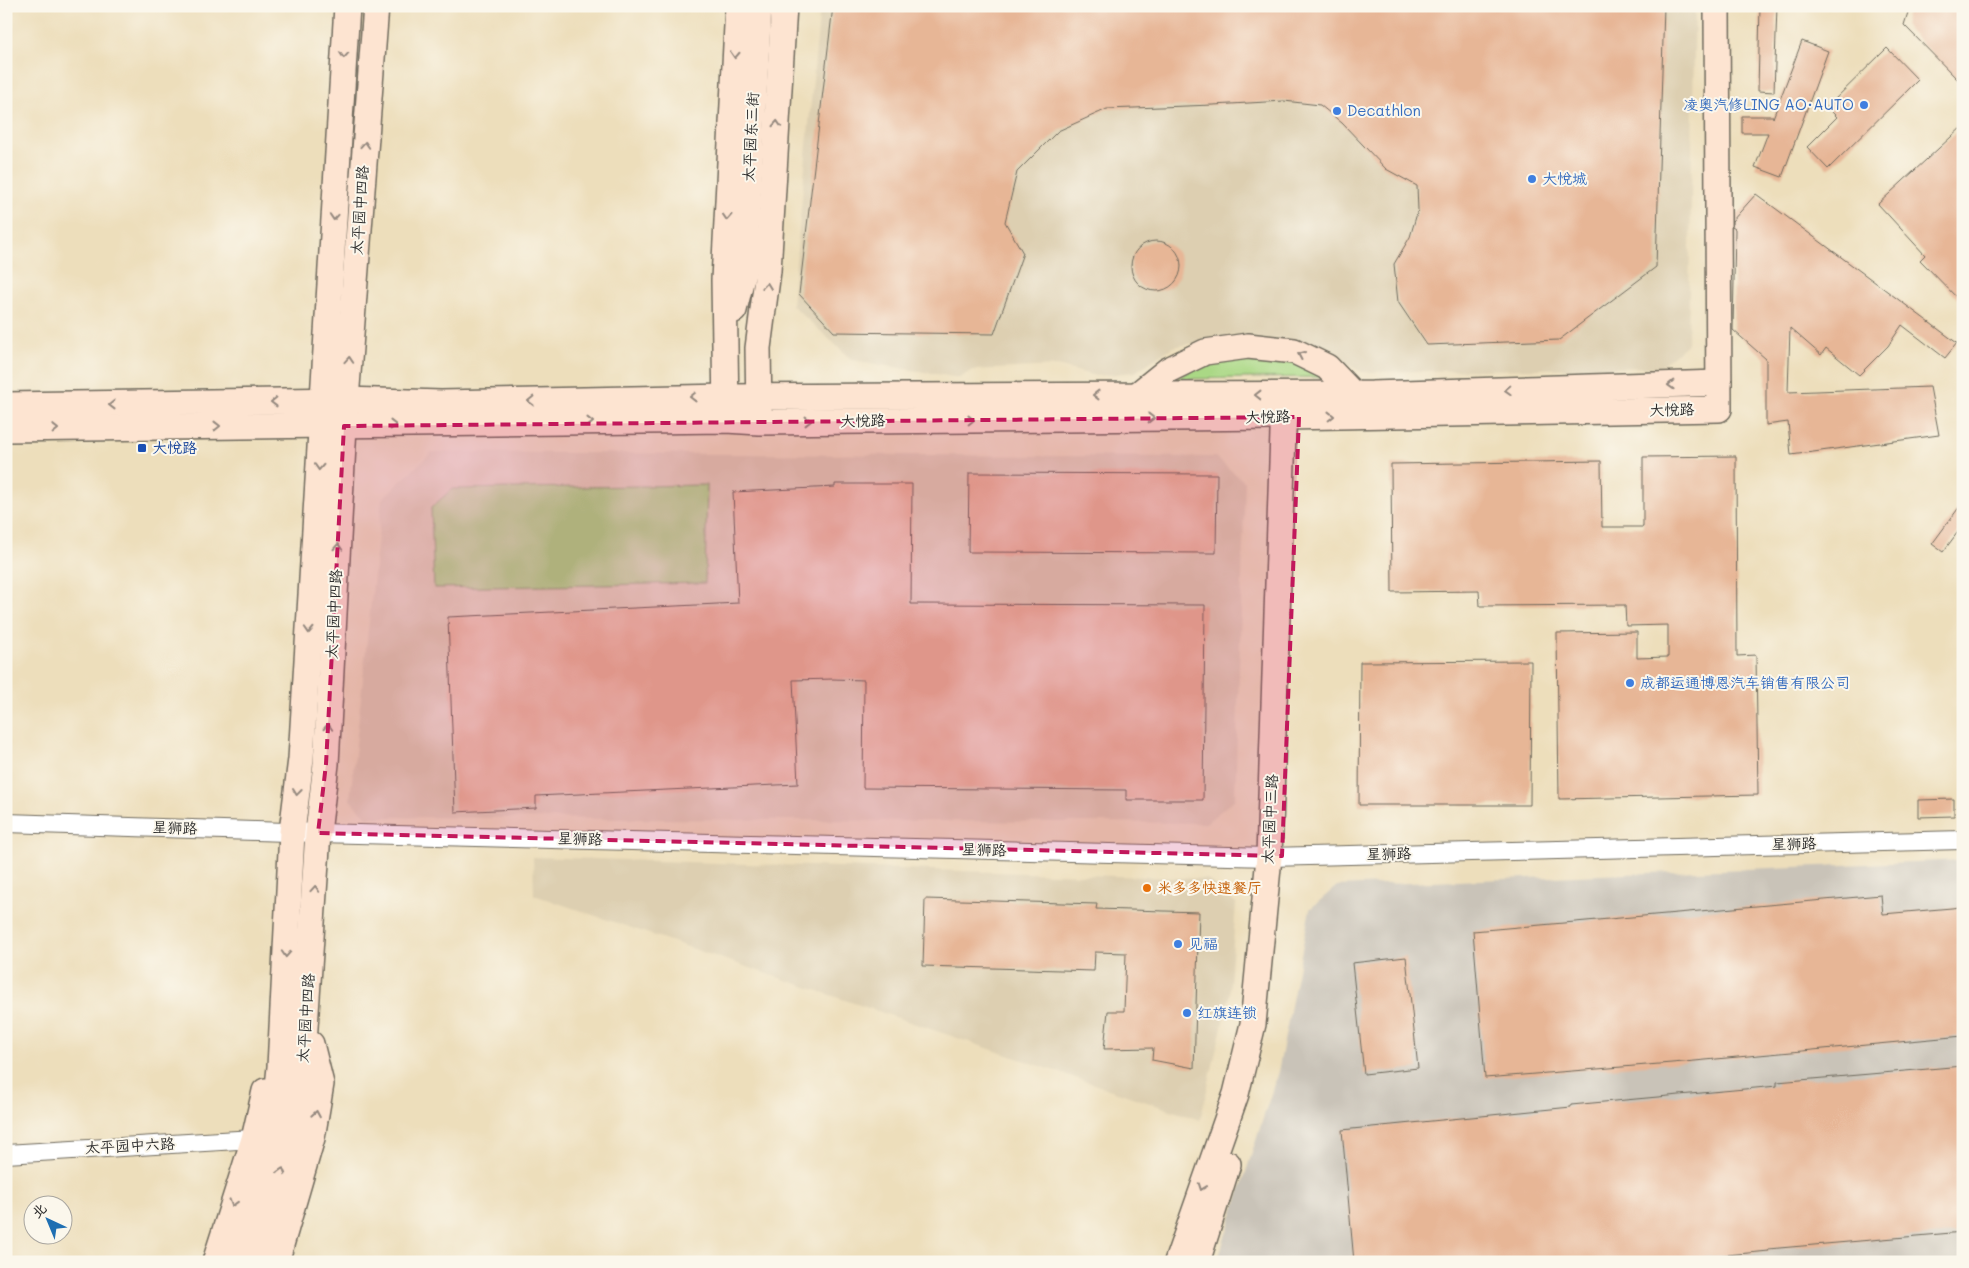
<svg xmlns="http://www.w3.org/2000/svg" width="1969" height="1268" font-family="Mali,'LXGW WenKai TC',sans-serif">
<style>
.built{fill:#ddcfb1}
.industrial{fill:#c9c3b8}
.green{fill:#aad885;stroke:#6a8258}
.building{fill:#e7b696}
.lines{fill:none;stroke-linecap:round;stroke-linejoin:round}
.street-casing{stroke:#6f6a5d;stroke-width:20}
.secondary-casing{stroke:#6f6a5d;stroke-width:28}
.street{stroke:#fff;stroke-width:18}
.secondary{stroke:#fde4d1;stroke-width:25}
.oneway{stroke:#94887e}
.marked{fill:#c2185b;fill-opacity:0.2;stroke:#c2185b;stroke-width:4;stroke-dasharray:10 6;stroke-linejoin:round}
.shop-dot{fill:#3f7fe0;stroke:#fbf7ec;stroke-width:2}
.transit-dot{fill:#1a4fb4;stroke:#fbf7ec;stroke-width:2}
.food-dot{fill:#e8710a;stroke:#fbf7ec;stroke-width:2}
.labels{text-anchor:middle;stroke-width:4;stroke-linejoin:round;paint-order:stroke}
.shop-label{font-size:15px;fill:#366cbe;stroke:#fbf7ec;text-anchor:start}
.street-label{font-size:15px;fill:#2b2b2b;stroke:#fbf7ec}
.transit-label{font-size:15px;fill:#164399;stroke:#fbf7ec;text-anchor:start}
.food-label{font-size:15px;fill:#c56008;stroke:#fbf7ec;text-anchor:start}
</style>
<rect width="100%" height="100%" fill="#fbf7ec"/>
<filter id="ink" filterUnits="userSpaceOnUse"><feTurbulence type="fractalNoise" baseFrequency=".02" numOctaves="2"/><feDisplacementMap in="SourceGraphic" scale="10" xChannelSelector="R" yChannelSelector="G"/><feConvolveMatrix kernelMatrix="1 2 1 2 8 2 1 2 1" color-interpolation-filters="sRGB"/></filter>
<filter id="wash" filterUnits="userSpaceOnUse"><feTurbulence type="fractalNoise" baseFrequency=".0096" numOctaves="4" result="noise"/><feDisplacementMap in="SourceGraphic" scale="20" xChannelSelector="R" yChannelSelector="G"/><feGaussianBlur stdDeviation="1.12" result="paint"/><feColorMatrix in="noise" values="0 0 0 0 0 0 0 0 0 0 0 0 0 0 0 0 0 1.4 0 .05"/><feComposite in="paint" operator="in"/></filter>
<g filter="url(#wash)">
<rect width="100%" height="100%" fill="#eddebb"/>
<g class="built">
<polygon points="820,6 1695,6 1688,343 1660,367 1362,372 1309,344 1231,336 1173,347 1135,372 1096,376 1057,366 972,370 960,378 852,360 792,305"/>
<polygon points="432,452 1215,457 1245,482 1235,799 1206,823 367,817 350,800 382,499"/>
<polygon points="533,857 1207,879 1236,903 1229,997 1200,1120 534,895"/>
</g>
<polygon class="industrial" points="1963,860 1963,1262 1217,1262 1278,1072 1310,909 1337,886"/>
<g class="green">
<polygon points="1278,356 1325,377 1176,379 1212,359"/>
<polygon points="707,485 705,583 434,588 431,508 452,489"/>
</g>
<g id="blocks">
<g class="building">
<polygon points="833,6 1664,6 1656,267 1559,340 1427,345 1398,302 1394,264 1410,237 1418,210 1417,186 1386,169 1342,123 1320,105 1284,101 1213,105 1107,109 1058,131 1017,172 1005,222 1023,253 994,334 834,332 799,294"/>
<polygon points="1760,6 1777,6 1774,92 1758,91"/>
<polygon points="1910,6 1963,6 1963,85 1904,25"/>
<polygon points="1802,41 1828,51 1782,177 1755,167 1768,133 1742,133 1742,116 1773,116 1773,118"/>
<polygon points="1887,48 1918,80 1828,169 1807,147 1837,117 1827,107"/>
<polygon points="1963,126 1963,304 1920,260 1925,255 1878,204"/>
<polygon points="1756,194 1957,343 1945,358 1902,325 1888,346 1859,375 1826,348 1821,355 1790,328 1788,392 1930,387 1939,435 1791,455 1788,422 1766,425 1766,359 1733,330 1735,229 1732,227 1732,221"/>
<circle cx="1156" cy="266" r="25"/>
<polygon points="1736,456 1737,656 1756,655 1758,795 1559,799 1557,633 1637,632 1637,658 1668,657 1668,625 1626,626 1625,605 1480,606 1479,591 1392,592 1391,464 1601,461 1602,527 1643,527 1643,457"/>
<polygon points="969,473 1217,474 1216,553 968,552"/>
<polygon points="835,484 912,484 911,604 1205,605 1203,800 1126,800 1126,790 863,788 864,680 833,679 793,680 798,784 536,796 536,808 455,812 448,617 738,603 733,492 835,487"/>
<polygon points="1963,502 1963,525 1943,552 1932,544"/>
<polygon points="1531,661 1530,805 1359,805 1360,662"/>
<polygon points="1954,799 1954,816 1918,817 1918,800"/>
<polygon points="1881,895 1883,914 1963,907 1963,1036 1684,1062 1485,1078 1473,931"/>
<polygon points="925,899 1097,904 1096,909 1199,912 1194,1068 1152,1060 1153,1048 1104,1049 1108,1011 1124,1011 1126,953 1095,952 1094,971 923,966"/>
<polygon points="1406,957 1418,1068 1364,1074 1352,963"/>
<polygon points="1963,1066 1963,1232 1768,1249 1769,1251 1654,1262 1354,1262 1342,1130 1571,1107 1571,1105 1777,1086 1777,1082"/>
</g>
</g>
</g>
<g filter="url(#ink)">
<use href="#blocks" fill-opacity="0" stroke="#6f6a5d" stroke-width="1"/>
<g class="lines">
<defs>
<g id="street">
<polyline points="6,823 318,833 1269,857 1963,840"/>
<polyline points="6,1154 254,1139"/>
</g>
<g id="secondary">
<polyline points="734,310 744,269 759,6"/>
<polyline points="1137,395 1168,370 1205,352 1248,346 1294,351 1327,367 1353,394"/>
<polyline points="6,405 346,400 441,403 726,397 1372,394 1719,383"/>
<polyline points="726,413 724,280 738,6"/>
<polyline points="759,414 758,348 768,271 784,6"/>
<polyline points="6,429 726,420 759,422 1285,417 1719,409 1717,6"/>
<polyline points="215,1262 254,1139 265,1091"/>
<polyline points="236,1262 273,1137 280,1067 292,832 301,759 347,6"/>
<polyline points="254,1262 288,1150 301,1087 318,833 326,764 344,426 376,6"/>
<polyline points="276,1262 312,1138 321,1084 311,1044"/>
<polyline points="1177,1262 1236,1094 1253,1024 1269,857 1284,402"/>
<polyline points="1197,1262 1228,1164"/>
</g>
</defs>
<use href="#street" class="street-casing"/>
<use href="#secondary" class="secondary-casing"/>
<use href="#street" class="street"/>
<use href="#secondary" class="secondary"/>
</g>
<defs><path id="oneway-chevron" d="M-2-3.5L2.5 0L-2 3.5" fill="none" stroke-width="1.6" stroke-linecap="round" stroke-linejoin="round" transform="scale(1.25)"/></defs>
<g class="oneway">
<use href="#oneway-chevron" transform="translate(344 55) rotate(94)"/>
<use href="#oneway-chevron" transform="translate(735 55) rotate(93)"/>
<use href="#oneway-chevron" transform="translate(777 124) rotate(-87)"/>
<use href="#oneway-chevron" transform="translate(365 145) rotate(-86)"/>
<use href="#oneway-chevron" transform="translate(334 217) rotate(94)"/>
<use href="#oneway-chevron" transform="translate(727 217) rotate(93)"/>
<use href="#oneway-chevron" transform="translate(767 286) rotate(-83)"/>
<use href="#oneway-chevron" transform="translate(1301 355) rotate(-156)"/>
<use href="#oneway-chevron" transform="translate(349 360) rotate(-86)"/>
<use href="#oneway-chevron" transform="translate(1671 385) rotate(178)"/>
<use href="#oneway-chevron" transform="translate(1508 390) rotate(178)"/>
<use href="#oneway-chevron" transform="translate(1096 395) rotate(180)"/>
<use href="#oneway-chevron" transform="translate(1258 395) rotate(180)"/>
<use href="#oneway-chevron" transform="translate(693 397) rotate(179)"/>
<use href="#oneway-chevron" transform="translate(531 401) rotate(179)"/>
<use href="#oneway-chevron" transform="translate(274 402) rotate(179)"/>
<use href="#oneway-chevron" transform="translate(112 405) rotate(179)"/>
<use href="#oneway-chevron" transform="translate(1331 416) rotate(-1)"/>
<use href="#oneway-chevron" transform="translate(1151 418) rotate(-1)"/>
<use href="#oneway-chevron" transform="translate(971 420) rotate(-1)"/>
<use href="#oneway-chevron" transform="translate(808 421)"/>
<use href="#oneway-chevron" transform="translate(590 422) rotate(-1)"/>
<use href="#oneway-chevron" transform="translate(393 425) rotate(-1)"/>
<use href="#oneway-chevron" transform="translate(217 426) rotate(-1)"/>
<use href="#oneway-chevron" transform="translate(55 429) rotate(-1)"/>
<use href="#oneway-chevron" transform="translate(319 467) rotate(93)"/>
<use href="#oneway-chevron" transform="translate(338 547) rotate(-87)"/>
<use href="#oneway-chevron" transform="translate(309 630) rotate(93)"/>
<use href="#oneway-chevron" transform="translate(328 727) rotate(-87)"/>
<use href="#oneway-chevron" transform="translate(297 792) rotate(97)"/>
<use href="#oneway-chevron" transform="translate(315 889) rotate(-86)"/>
<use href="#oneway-chevron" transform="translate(286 954) rotate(93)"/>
<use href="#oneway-chevron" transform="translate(316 1114) rotate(-80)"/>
<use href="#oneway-chevron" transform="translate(282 1171) rotate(-73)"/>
<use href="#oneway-chevron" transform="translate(1202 1187) rotate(110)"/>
<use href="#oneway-chevron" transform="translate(233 1203) rotate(107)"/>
</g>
</g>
<path class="marked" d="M1299,417L1282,856L318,833L326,764L344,426Z"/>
<g class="shop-dot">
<circle cx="1864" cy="105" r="5"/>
<circle cx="1337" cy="111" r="5"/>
<circle cx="1532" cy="179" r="5"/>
<circle cx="1630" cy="683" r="5"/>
<circle cx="1178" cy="944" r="5"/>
<circle cx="1187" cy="1013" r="5"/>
</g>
<rect class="transit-dot" x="137" y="443" width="10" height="10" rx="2.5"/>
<circle class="food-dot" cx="1147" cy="888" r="5"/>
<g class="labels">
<g class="shop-label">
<text x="1854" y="110" text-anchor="end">凌奥汽修LING AO·AUTO</text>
<text x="1347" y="116">Decathlon</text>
<text x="1542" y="184">大悦城</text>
<text x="1640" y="688">成都运通博恩汽车销售有限公司</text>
<text x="1188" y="949">见福</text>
<text x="1197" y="1018">红旗连锁</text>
</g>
<g class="street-label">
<text transform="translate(751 137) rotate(-87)" y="5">太平园东三街</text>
<text transform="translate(360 210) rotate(-86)" y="5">太平园中四路</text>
<text transform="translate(1672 410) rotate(-1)" y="5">大悦路</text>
<text transform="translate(1268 417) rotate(-1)" y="5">大悦路</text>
<text transform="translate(863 421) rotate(-1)" y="5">大悦路</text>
<text transform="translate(334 614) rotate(-87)" y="5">太平园中四路</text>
<text transform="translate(1270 819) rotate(-87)" y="5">太平园中三路</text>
<text transform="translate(175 828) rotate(2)" y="5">星狮路</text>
<text transform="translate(580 839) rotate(1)" y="5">星狮路</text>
<text transform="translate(1794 844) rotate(-1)" y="5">星狮路</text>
<text transform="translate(984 850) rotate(1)" y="5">星狮路</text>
<text transform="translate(1389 854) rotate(-1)" y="5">星狮路</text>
<text transform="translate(306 1018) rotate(-86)" y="5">太平园中四路</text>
<text transform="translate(130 1146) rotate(-3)" y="5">太平园中六路</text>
</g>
<g class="transit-label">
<text x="152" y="453">大悦路</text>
</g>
<g class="food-label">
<text x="1157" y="893">米多多快速餐厅</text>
</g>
</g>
<rect width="1969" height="1268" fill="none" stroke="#fbf7ec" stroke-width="25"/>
<g transform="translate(48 1220) rotate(316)"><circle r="24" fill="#fbf7ec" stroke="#a8a59f"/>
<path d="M0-4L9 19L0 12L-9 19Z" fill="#1f6fb2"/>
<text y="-8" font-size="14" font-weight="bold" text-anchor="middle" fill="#2b2b2b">北</text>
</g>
</svg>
